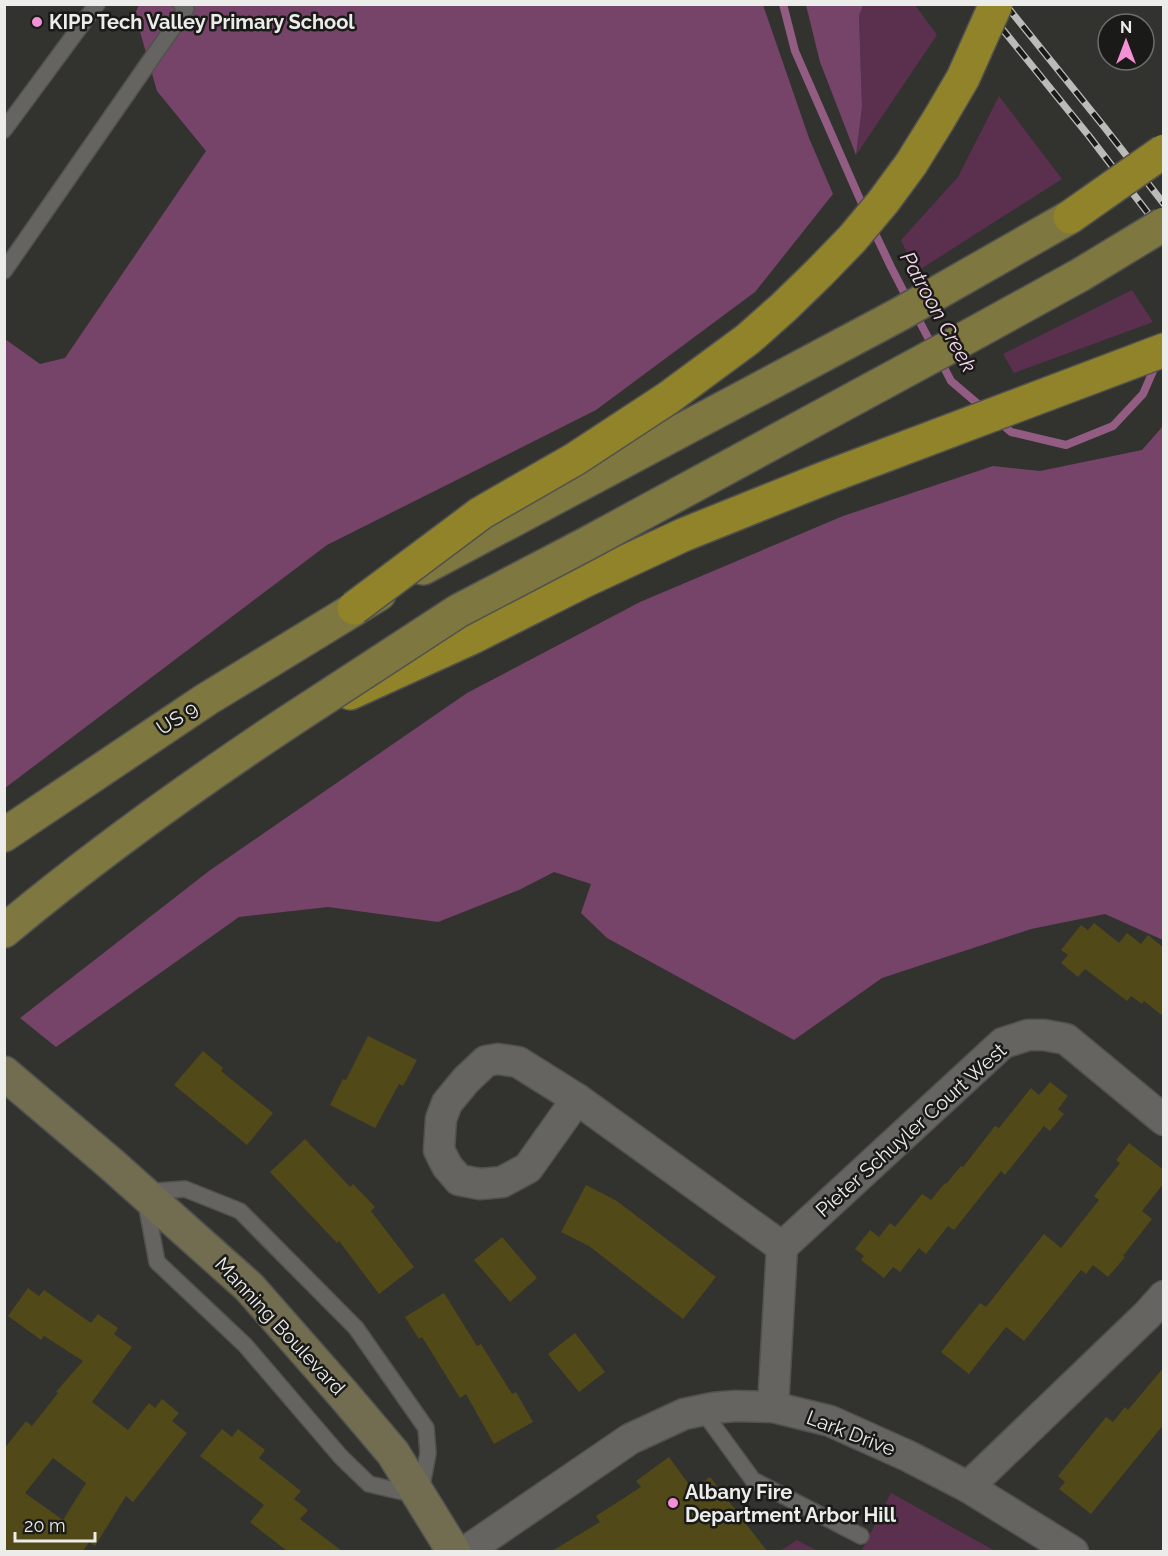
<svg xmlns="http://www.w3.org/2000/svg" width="1168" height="1556" font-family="Raleway,sans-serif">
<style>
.green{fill:#5b304f}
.forest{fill:#774469}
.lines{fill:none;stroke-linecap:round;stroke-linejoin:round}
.stream{stroke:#935d83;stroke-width:8}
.building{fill:#514918;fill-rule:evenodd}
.lane-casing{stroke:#51514e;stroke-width:18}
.street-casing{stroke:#51514e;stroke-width:33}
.secondary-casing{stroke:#51514e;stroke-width:36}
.primary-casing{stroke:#51514e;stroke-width:36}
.highway-casing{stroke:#51514e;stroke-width:36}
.lane{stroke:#656461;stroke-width:15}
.street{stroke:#656461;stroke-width:30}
.secondary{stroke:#726d50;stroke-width:33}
.primary{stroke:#7f7740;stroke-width:33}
.highway{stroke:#90832a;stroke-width:33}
.rail-casing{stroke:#bbbbb9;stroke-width:7}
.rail{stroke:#1a1a18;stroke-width:4.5;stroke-dasharray:14;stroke-linecap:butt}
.primary-bridge-casing{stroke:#51514e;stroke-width:36;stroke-linecap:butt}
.highway-bridge-casing{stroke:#51514e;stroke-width:36;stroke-linecap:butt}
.primary-bridge{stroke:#7f7740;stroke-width:33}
.highway-bridge{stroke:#90832a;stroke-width:33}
.poi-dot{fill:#f391d6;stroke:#1a1a18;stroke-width:2}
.labels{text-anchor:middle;stroke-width:5;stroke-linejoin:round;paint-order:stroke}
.poi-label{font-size:20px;font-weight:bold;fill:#ececea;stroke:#1a1a18;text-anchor:start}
.street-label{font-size:20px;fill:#ececea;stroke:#1a1a18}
.water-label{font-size:21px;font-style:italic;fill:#f8d7ed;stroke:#1a1a18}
</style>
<rect width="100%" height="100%" fill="#32322f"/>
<g class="green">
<polygon points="863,5 915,5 937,35 856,155 862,107 859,16"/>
<polygon points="999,96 1062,179 916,272 901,240 958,177"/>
<polygon points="1132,290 1153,322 1014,373 1003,354"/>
<polygon points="891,1493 995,1551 861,1552"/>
<polygon points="797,1540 818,1551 780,1551"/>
</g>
<g class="forest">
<polygon points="139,5 763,5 809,138 833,194 755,292 596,410 327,545 5,788 5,339 40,364 65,358 206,151 157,91 135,14"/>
<polygon points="806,5 863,5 859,16 862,107 856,155 820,62"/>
<polygon points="1163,426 1163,940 1105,914 1031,929 882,978 794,1040 607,938 581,913 591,884 554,872 519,890 438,922 328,907 239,917 56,1047 20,1018 209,871 467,693 640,602 843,516 993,466 1040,471 1142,450"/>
</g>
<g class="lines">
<g class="stream">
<polyline points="783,4 795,51 866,213"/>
<polyline points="872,227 891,267 909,302"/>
<polyline points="915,313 933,347"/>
<polyline points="939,358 951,381 985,410"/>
<polyline points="998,421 1011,432 1066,445 1113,426 1143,394 1157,362"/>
</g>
</g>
<g class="building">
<polygon points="1094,923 1119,943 1127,933 1141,944 1148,935 1164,948 1164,1017 1144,1001 1142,1004 1131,996 1127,1001 1085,969 1078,977 1061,963 1068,955 1061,950 1081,925 1088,930"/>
<polygon points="368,1036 417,1060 403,1086 399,1084 375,1128 330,1105 343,1079 346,1080"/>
<polygon points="203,1051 223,1068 221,1071 273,1113 247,1145 174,1085"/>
<polygon points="1050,1082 1068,1096 1058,1109 1064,1114 1050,1131 1044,1126 1005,1175 1001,1171 954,1230 948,1226 926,1254 919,1248 900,1272 893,1267 884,1278 861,1260 864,1256 855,1249 870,1230 879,1237 890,1223 895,1227 922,1194 931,1200 945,1183 946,1184 961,1166 963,1167 995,1126 999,1128 1031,1088 1039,1095"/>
<polygon points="305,1139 350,1187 353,1184 375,1207 371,1211 414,1267 379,1294 339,1241 337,1243 270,1172"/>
<polygon points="1129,1143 1164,1170 1164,1183 1142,1211 1152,1219 1123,1256 1125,1257 1108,1277 1093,1265 1086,1274 1081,1270 1024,1341 1006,1327 969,1374 941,1352 980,1303 986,1307 1044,1234 1061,1248 1099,1200 1094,1196 1120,1163 1116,1160"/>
<polygon points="586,1185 617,1201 716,1277 683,1319 589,1246 561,1232"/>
<polygon points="502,1237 537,1278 510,1302 474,1260"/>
<path d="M28,1288L39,1296L44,1290L91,1323L98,1314L118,1328L114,1334L132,1347L92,1402L128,1430L149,1403L155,1408L162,1399L179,1413L172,1421L187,1433L133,1502L126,1496L95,1546L89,1542L83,1551H4V1449L26,1421L32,1426L58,1393L56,1392L83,1361L44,1336L41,1340L8,1316ZM53,1458L86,1483L63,1520L25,1493Z"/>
<polygon points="444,1293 477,1346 481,1344 512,1394 516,1392 533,1422 494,1444 466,1394 460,1398 422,1337 419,1339 405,1317"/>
<polygon points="575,1333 605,1372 579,1392 548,1354"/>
<polygon points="1164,1367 1164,1424 1091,1514 1059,1489 1065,1482 1058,1476 1106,1417 1113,1422 1125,1407 1128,1410"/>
<polygon points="222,1429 232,1437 238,1429 265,1450 259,1458 301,1491 294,1499 308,1510 300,1519 342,1551 287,1551 250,1522 264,1505 200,1456"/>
<polygon points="669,1457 693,1490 710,1477 767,1551 552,1551 600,1522 596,1516 641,1487 636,1481"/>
</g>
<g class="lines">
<defs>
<g id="lane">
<polyline points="4,130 97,4"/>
<polyline points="4,271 186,9 181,4"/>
<polygon points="185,1189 240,1211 356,1328 426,1428 428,1453 420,1496 369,1484 341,1457 245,1345 157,1262 144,1192"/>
<polyline points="702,1410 753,1480 861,1536"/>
</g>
<g id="street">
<polygon points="498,1059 518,1062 577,1099 528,1168 502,1182 480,1184 459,1180 447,1166 439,1150 441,1119 447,1103 466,1080 486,1061"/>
<polyline points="577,1099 782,1247"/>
<polyline points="773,1407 782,1247 1003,1043 1028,1035 1044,1035 1066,1039 1164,1120"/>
<polyline points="968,1487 1147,1315 1164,1296"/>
<polyline points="465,1552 630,1439 684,1414 713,1408 735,1406 773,1407 830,1421 908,1456 968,1487 1073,1552"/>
</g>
<polyline id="secondary" points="4,1073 110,1163 249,1287 343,1394 393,1453 454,1552"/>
<g id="primary">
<polyline points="423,568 900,314 1070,217"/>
<polyline points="4,835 207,699 379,594"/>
<path d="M4,931C95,855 190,787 288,722"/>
</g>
<polyline id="highway" points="350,693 473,637 584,581 683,535 825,478 1164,350"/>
</defs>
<use href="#lane" class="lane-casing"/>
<use href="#street" class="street-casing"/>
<use href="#secondary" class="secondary-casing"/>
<use href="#primary" class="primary-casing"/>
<use href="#highway" class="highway-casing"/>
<use href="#lane" class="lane"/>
<use href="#street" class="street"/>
<use href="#secondary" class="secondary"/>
<use href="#primary" class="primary"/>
<use href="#highway" class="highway"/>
<defs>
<g id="rail">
<polyline points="982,4 1089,136 1164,234"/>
<polyline points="1005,4 1105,128 1164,204"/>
</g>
</defs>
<use href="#rail" class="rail-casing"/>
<use href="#rail" class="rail"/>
<defs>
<polyline id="primary-bridge" points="288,722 458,611 588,543 951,346 1080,275 1164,224"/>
<g id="highway-bridge">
<polyline points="1070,217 1164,151"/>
<polyline points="354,608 481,513 575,459 668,398 748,339 784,307 819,273 852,239 883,202 911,164 939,119 963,78 996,4"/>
</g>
</defs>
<use href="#primary-bridge" class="primary-bridge-casing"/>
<use href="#highway-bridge" class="highway-bridge-casing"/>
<use href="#primary-bridge" class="primary-bridge"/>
<use href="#highway-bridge" class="highway-bridge"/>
</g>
<g class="poi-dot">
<circle cx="37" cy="22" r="6"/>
<circle cx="673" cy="1503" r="6"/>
</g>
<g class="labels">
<g class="poi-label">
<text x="49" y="29">KIPP Tech Valley Primary School</text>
<text x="685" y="1499">Albany Fire<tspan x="685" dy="23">Department Arbor Hill</tspan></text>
</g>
<g class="street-label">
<text transform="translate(177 718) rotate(-33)" y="7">US 9</text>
<text transform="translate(911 1130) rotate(-42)" y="7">Pieter Schuyler Court West</text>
<text transform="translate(280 1326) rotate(47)" y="7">Manning Boulevard</text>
<text transform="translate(851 1433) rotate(21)" y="7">Lark Drive</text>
</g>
<g class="water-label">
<text transform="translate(938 312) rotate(61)" y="7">Patroon Creek</text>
</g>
</g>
<rect width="1168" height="1556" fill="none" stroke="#ececea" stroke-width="12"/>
<g transform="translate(1126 42)"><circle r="28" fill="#1a1a18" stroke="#6e6e6c" stroke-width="1.5"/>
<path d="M0-4.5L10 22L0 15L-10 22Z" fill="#f391d6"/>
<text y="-9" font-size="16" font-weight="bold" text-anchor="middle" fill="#ececea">N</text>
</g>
<path d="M15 1532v9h80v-9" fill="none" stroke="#ececea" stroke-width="3"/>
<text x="24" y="1532" font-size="18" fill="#ececea" stroke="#1a1a18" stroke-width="4.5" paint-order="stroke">20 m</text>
</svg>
